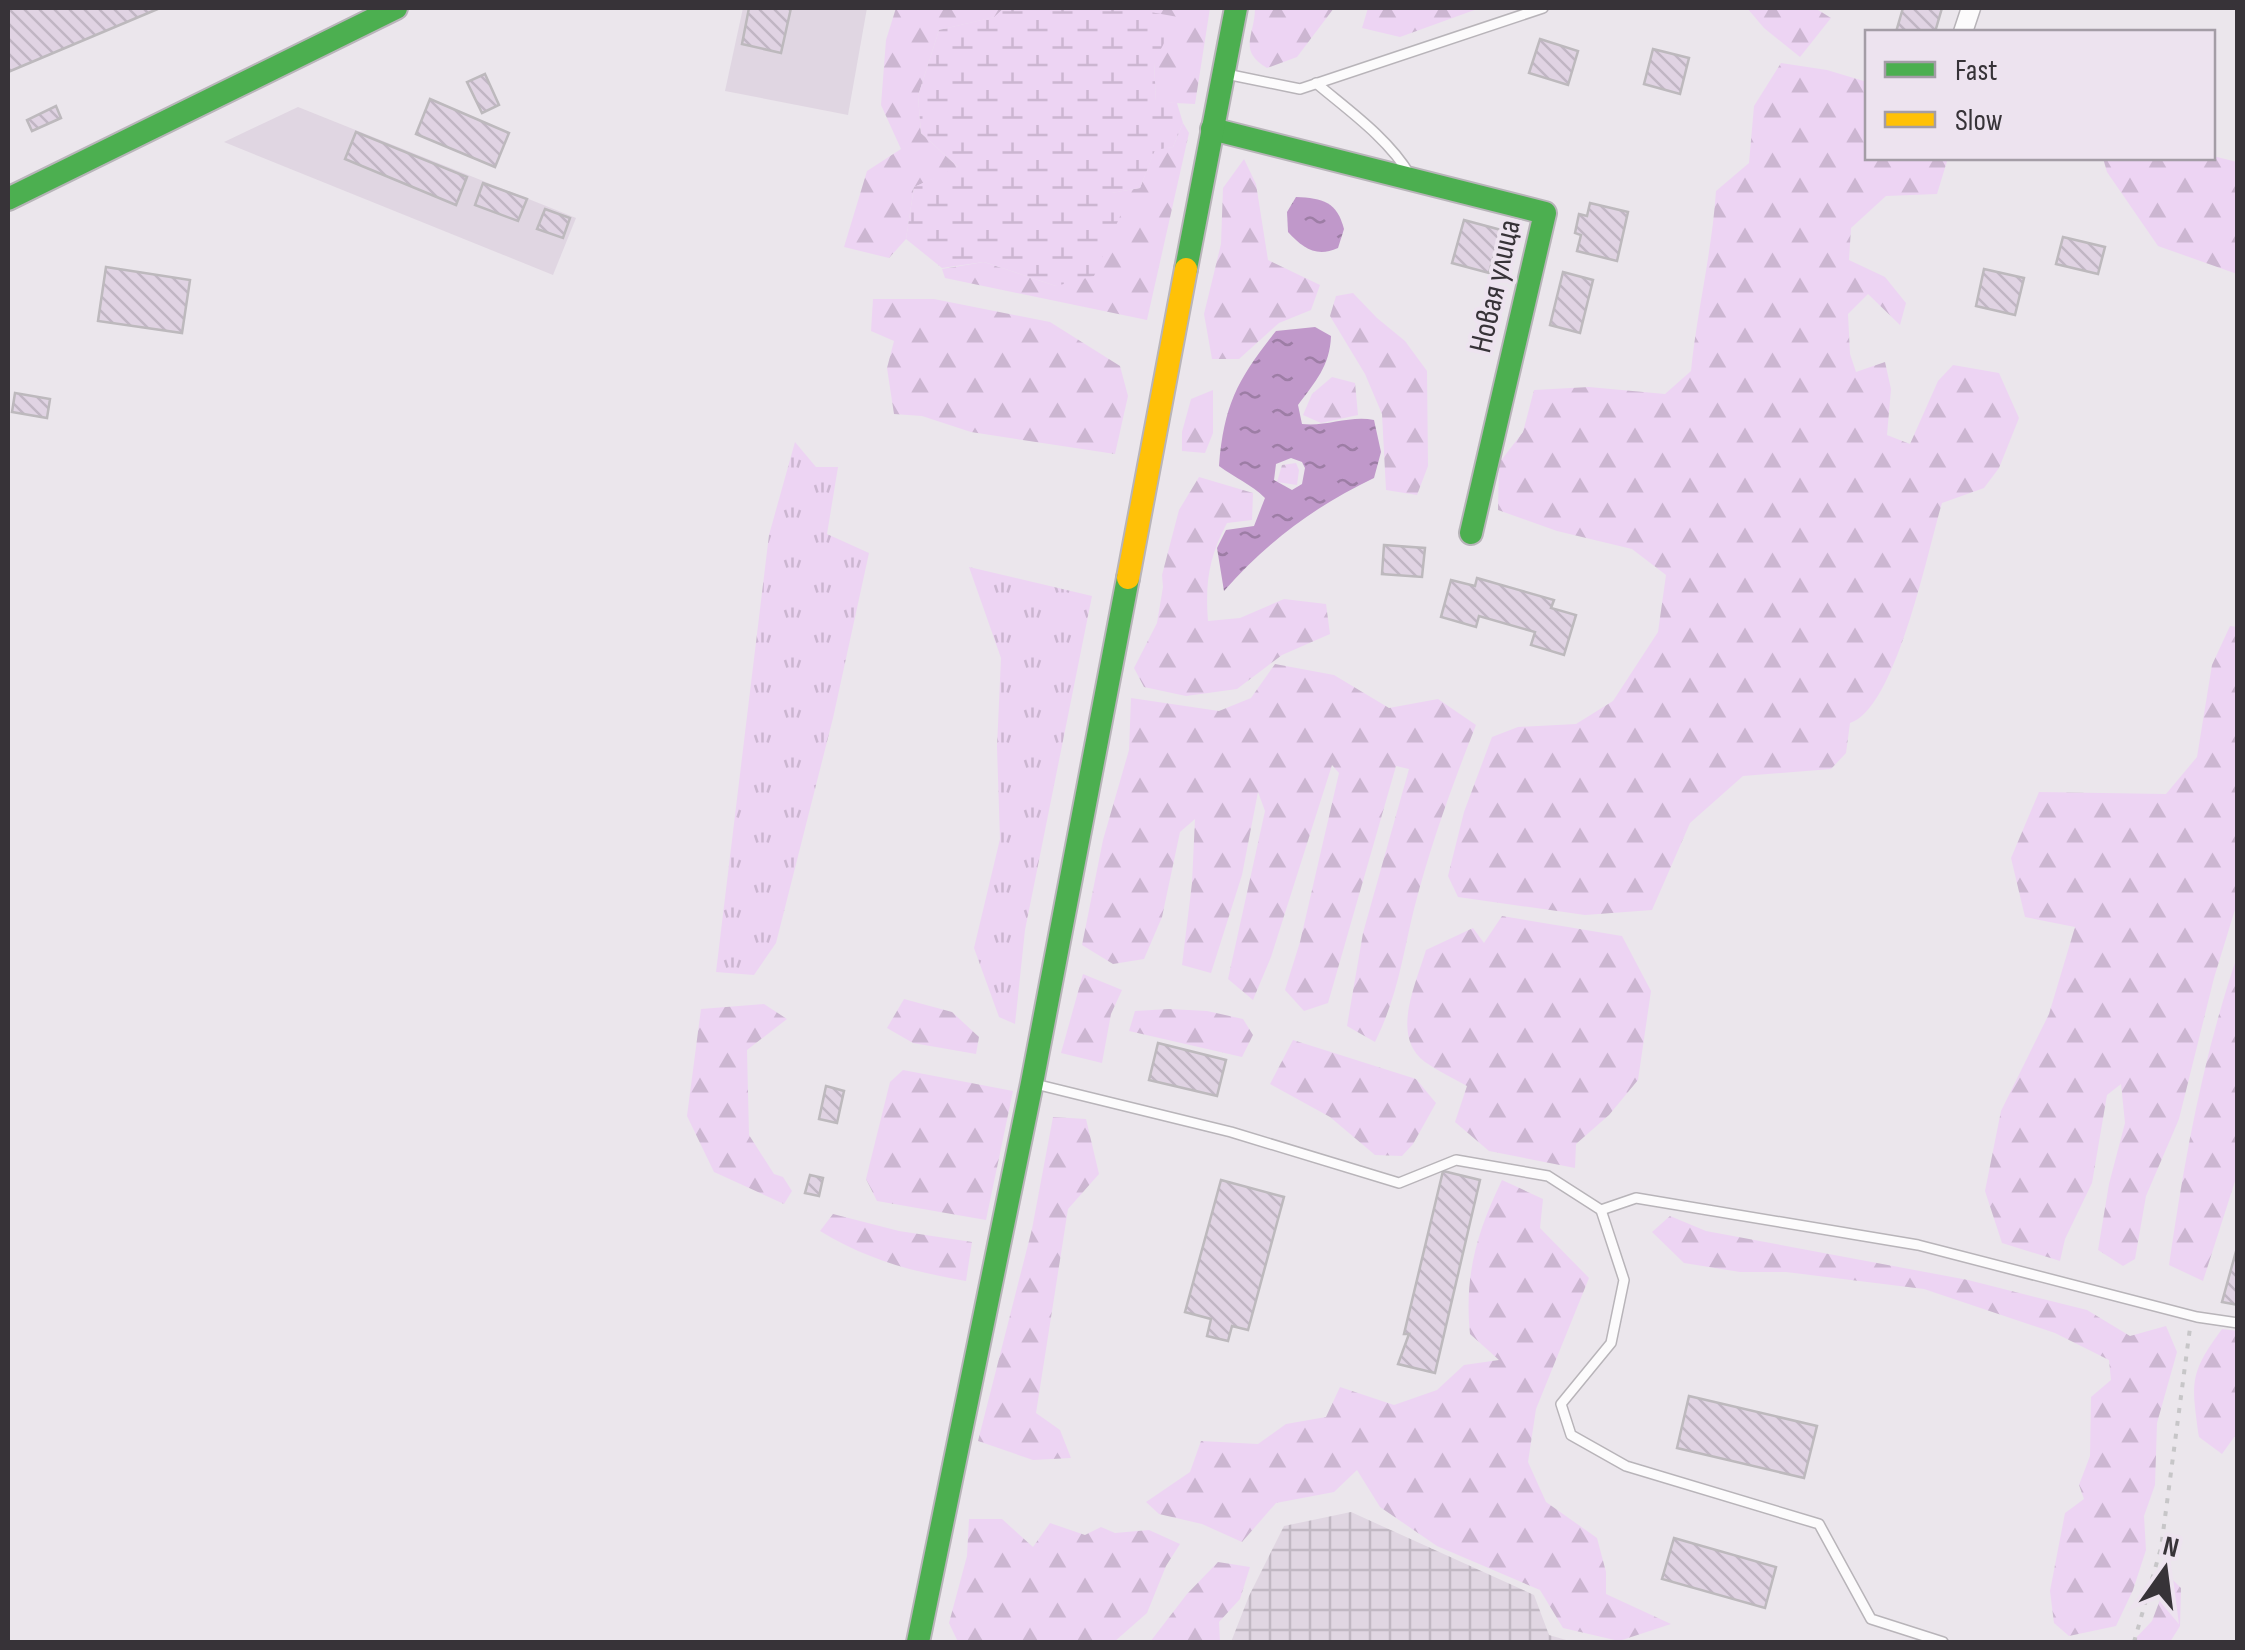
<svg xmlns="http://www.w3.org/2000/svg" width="2245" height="1650" font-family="'Sofia Sans Condensed',sans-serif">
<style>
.built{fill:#e0d6e2}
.industrial{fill:url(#industrial-grid)}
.grass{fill:url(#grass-tufts)}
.forest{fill:url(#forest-firs)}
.wetland{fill:url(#wetland-marsh)}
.water{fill:url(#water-ripples);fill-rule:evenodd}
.building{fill:url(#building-back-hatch);stroke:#bdb9bd;stroke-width:2.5}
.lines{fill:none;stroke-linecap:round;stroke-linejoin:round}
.lane-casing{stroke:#b8b4b9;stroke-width:12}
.street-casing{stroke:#b8b4b9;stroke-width:21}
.fast-casing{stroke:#b8b4b9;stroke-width:26}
.slow-casing{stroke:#b8b4b9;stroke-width:26}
.path{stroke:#c7c6c8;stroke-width:4;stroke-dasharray:5 8;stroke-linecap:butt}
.lane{stroke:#fcfbfc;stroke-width:9}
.street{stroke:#fcfbfc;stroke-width:18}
.fast{stroke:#4caf50;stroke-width:22}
.slow{stroke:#ffc107;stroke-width:22}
.labels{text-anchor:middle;stroke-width:8;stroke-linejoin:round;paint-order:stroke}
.street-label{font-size:32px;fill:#373338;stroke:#ede3ef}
</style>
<defs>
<pattern id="industrial-grid" width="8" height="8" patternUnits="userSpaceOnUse" patternTransform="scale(2.5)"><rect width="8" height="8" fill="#e0d6e2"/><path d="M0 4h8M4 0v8" fill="none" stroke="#c1b8c3"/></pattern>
<pattern id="grass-tufts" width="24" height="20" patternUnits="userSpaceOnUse" patternTransform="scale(2.5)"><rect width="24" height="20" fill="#edd4f3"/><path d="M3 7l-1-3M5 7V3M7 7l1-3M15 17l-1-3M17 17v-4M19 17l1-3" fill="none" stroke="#ccb6d1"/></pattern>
<pattern id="forest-firs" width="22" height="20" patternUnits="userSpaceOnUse" patternTransform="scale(2.5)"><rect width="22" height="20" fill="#edd4f3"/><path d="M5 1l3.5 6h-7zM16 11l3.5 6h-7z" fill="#ccb6d1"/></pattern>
<pattern id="wetland-marsh" width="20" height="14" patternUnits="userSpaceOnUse" patternTransform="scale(2.5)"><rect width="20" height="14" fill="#edd4f3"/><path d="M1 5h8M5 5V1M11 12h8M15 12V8" fill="none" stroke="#ccb6d1"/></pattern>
<pattern id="water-ripples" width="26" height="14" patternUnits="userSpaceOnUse" patternTransform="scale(2.5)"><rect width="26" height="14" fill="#c098ca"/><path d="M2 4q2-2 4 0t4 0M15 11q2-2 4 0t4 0" fill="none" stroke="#9d7da5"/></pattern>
<pattern id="building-back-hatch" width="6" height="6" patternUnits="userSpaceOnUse" patternTransform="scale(2.5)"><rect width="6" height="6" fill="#e0d3e3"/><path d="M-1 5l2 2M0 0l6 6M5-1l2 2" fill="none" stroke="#c1b6c4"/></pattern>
</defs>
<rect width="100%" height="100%" fill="#ebe6ec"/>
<g class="built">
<polygon points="743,8 867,8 848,115 725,91"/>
<polygon points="298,107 576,218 553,275 224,142"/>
</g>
<polygon class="industrial" points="1351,1512 1534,1595 1549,1635 1573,1642 1231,1642 1249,1596 1284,1526"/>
<g class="grass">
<polygon points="795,442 816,467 838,467 827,534 869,553 833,718 776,943 754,975 716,972 769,535"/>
<polygon points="969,567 1092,596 1025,930 1015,1024 999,1017 974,948 1000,839 997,747 1001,658"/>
</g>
<g class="forest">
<polygon points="896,8 1004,8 995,17 939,30 918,96 921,133 959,168 914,187 906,239 889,258 844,247 867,171 901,149 881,105 886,40"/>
<polygon points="1128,8 1210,8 1195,104 1156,102 1154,62 1134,10"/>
<path d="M1255,8H1334L1297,57L1267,68C1237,50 1255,35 1255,8Z"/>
<polygon points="1368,8 1480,8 1400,37 1362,28"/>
<polygon points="1747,8 1815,8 1831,18 1800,57 1764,28"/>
<path d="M1781,63L1827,70L1867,82L1868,158H1948L1937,194L1886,196L1851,228L1849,260L1885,277L1906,303L1900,325L1868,294L1848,314L1850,354L1856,372L1885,362L1891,389L1887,435L1910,444L1938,381L1953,365L1999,373L2019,418L1999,468L1984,488L1942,503C1928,549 1896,709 1850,723L1846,753L1831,769L1743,776L1690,823L1652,910L1585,915L1458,897L1448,876L1464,812L1492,737L1518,727L1576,724L1613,701L1658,632L1666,575L1632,549L1557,531L1498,510L1499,463L1523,432L1534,390L1589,387L1665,394L1691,371C1697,311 1712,252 1716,191L1749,163L1754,106Z"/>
<polygon points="1183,123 1189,133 1147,320 945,278 942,269 984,262 1056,286 1111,193 1140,188 1155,149 1173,147"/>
<polygon points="2213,156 2237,162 2237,274 2158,246 2107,172 2103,158"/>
<polygon points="1244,159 1256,184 1268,260 1320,285 1311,310 1279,323 1239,359 1212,359 1204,314 1221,244 1223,188"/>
<polygon points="1353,293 1377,318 1405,341 1427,371 1428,466 1417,495 1386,490 1382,414 1365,374 1330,316 1336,296"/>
<polygon points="873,299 934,299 1050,322 1120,366 1128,396 1115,454 971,432 922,416 894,414 887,368 894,341 871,331"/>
<polygon points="1332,377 1355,383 1358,415 1321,423 1303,415 1312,394"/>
<polygon points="1213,390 1213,433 1205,453 1182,451 1182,432 1191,399"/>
<polygon points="1296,463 1299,470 1297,485 1277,482 1282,465"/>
<path d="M1199,477L1253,493L1252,520L1227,523C1209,557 1205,582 1208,621L1240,618L1284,599L1326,604L1330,634L1282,655L1237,689L1186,696L1144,687L1134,668L1157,623L1163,587L1162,575L1179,510Z"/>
<polygon points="2230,626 2238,627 2237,903 2214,978 2179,1119 2146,1196 2135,1259 2123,1266 2098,1250 2109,1184 2125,1123 2121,1084 2107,1095 2092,1183 2065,1239 2060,1261 2002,1243 1985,1191 2001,1111 2049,1014 2075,927 2025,917 2011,858 2039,792 2166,794 2197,757 2212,665"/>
<path d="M1275,664L1334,675L1389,708L1438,699L1476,725C1452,786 1430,846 1414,909C1402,958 1398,995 1375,1042L1347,1026L1363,933L1409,769L1396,766L1328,1003L1304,1011L1285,990L1300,942L1339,773L1332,765L1271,957L1253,1000L1228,979L1265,811L1258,792L1242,875L1211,973L1182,965L1192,883L1195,819L1180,832L1162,917L1144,959L1113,964L1082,945L1103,840L1129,750L1131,698L1219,711L1251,698Z"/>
<path d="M1502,916L1622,936L1651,991L1638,1080L1609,1115L1576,1144L1575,1168L1489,1151L1455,1122L1467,1086C1453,1078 1438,1071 1425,1062C1390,1036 1416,984 1426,950L1473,928L1484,943Z"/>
<path d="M2237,957V1175L2203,1281L2169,1265C2184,1161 2203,1056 2237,957Z"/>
<polygon points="1083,974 1122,990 1111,1014 1102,1063 1061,1053"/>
<polygon points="904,999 952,1012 979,1037 976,1054 913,1043 887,1028"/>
<polygon points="764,1004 787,1019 747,1050 749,1135 774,1174 783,1177 792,1191 784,1204 714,1172 687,1116 701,1009"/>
<polygon points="1169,1009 1207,1011 1243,1019 1253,1035 1242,1057 1129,1031 1135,1011"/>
<polygon points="1293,1040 1416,1079 1436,1103 1413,1144 1402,1156 1375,1155 1330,1117 1270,1084"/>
<polygon points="903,1070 1013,1091 986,1220 877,1201 866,1179 890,1082"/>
<polygon points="1053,1117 1086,1119 1099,1174 1068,1209 1036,1413 1060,1430 1071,1458 1033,1460 978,1441 1032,1229"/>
<path d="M1502,1180L1543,1199L1540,1228L1589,1278L1536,1409L1528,1462L1546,1502L1597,1538L1606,1572V1594L1671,1624L1619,1641L1563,1628L1540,1590L1437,1546L1380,1507L1357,1470L1334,1492L1276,1503L1242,1542L1202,1524L1159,1514L1146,1502L1190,1472L1201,1441L1258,1444L1286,1424L1326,1417L1340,1387L1394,1405L1437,1390L1464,1365L1499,1360L1470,1334C1464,1275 1477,1232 1502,1180Z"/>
<path d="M833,1214L899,1231L972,1242L966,1281C910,1271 868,1260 820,1231Z"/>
<polygon points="1670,1216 1706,1231 1968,1280 2087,1310 2130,1336 2166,1326 2177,1352 2157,1423 2155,1485 2144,1516 2146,1550 2133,1590 2116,1626 2069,1636 2054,1623 2050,1591 2065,1513 2084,1499 2079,1485 2090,1456 2091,1397 2111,1380 2109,1360 2055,1333 1924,1289 1786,1272 1740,1272 1684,1263 1652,1232"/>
<path d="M2222,1329L2238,1331L2237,1433L2222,1454L2199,1437C2192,1383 2188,1375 2222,1329Z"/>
<polygon points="969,1519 1002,1519 1033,1547 1050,1523 1085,1535 1101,1527 1115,1533 1149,1530 1180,1544 1166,1566 1147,1613 1114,1642 958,1642 949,1623 967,1556"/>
<polygon points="1218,1562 1250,1567 1240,1599 1219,1622 1220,1642 1150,1642 1187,1594"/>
<polygon points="2169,1576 2181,1588 2180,1626 2170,1642 2132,1642 2152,1621"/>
</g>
<polygon class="wetland" points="1004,8 1128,8 1178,17 1154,62 1156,101 1177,103 1183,123 1173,147 1155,150 1140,188 1112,193 1121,214 1094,276 1056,286 984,262 942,268 906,239 914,187 958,167 921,133 918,96 939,30 994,17"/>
<g class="water">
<path d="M1296,197C1323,198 1337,202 1344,229L1338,248C1316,258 1303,248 1288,232L1287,212Z"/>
<path d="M1315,327L1331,336C1330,366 1315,382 1298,405L1302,424C1326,427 1350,415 1374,420L1381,452L1374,478C1315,506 1267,542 1224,591L1217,548L1226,530L1254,526L1265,498C1251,484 1235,478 1219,466C1224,404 1238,379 1276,331ZM1291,458L1302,462L1305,468L1302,484L1292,490L1274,480L1276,464Z"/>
</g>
<g class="building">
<polygon points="8,8 160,8 8,72"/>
<polygon points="749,8 791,8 781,53 742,44"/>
<polygon points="1903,8 1942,8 1935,32 1896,32"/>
<polygon points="1540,39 1578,51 1568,85 1529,73"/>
<polygon points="1653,49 1689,58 1680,94 1644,84"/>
<polygon points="485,74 499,105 482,113 467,82"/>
<polygon points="430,99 509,133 495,167 416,134"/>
<polygon points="56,106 61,118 32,131 27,120"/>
<polygon points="356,132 467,177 456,205 345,159"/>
<polygon points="483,183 527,199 518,221 475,205"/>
<polygon points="1590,203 1628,212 1617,261 1577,251 1581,235 1575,233 1579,214 1587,216"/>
<polygon points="545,209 570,218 563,238 537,229"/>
<polygon points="1464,220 1501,230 1489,273 1452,263"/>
<polygon points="2063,237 2105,247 2098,274 2056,264"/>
<polygon points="106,267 190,280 182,333 98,321"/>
<polygon points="1984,269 2024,278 2015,315 1976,306"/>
<polygon points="1563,272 1593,280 1580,333 1550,325"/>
<polygon points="15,393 50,399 47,418 12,412"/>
<polygon points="1384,545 1425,548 1422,577 1382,574"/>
<polygon points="1477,578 1554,600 1551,608 1576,615 1564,655 1531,645 1535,632 1479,616 1476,627 1441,617 1451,580 1475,586"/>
<polygon points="1158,1043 1226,1060 1217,1096 1149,1080"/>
<polygon points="826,1086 844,1091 837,1123 819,1119"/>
<polygon points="1443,1171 1480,1180 1435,1373 1398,1364 1409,1334 1404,1334"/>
<polygon points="810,1175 823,1178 819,1196 805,1193"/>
<polygon points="1221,1180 1284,1197 1248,1330 1232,1326 1228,1341 1207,1336 1211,1319 1185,1312"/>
<polygon points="2238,1244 2238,1305 2222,1302"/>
<polygon points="1689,1396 1817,1426 1804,1478 1677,1448"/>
<polygon points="1674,1538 1776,1567 1765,1608 1662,1579"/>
</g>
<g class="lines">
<defs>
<g id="lane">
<polyline points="1226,74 1300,89 1543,8"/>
<path d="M1316,83C1348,110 1388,138 1410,175"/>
<polyline points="1035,1084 1231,1132 1399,1183 1456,1160 1548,1176 1601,1210 1636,1198 1918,1245 2197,1317 2238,1323"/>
<polyline points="1601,1210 1624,1280 1611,1343 1561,1404 1571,1435 1626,1466 1819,1524 1871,1619 1943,1642"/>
</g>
<polyline id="street" points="1963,32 1971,8"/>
<g id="fast">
<polyline points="1212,129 1545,213 1471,533"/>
<polyline points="8,199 396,8"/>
<polyline points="1186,269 1236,8"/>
<polyline points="918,1642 1032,1083 1128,578"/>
</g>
<polyline id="slow" points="1128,578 1186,269"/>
</defs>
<use href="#lane" class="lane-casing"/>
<use href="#street" class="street-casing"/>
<use href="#fast" class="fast-casing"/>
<use href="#slow" class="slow-casing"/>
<polyline class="path" points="2134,1642 2161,1548 2190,1328"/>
<use href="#lane" class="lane"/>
<use href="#street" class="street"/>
<use href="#fast" class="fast"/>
<use href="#slow" class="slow"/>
</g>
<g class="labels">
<g class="street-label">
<text transform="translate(1494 286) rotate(-77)" y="11">Новая улица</text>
</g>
</g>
<rect width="2245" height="1650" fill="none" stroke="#373338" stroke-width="20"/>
<rect x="1865" y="30" width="350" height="130" fill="#ede3ef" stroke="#a49da6" stroke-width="2.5"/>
<rect x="1885" y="62" width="50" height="15" fill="#4caf50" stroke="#a49da6" stroke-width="2.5"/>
<text x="1955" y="80" font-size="30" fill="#373338">Fast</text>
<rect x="1885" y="112" width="50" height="15" fill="#ffc107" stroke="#a49da6" stroke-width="2.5"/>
<text x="1955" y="130" font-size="30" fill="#373338">Slow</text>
<g transform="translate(2165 1570) rotate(14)" stroke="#ede3ef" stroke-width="8" paint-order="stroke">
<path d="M0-8L18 38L0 25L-18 38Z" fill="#373338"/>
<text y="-15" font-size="28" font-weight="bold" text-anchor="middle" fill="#373338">N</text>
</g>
</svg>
